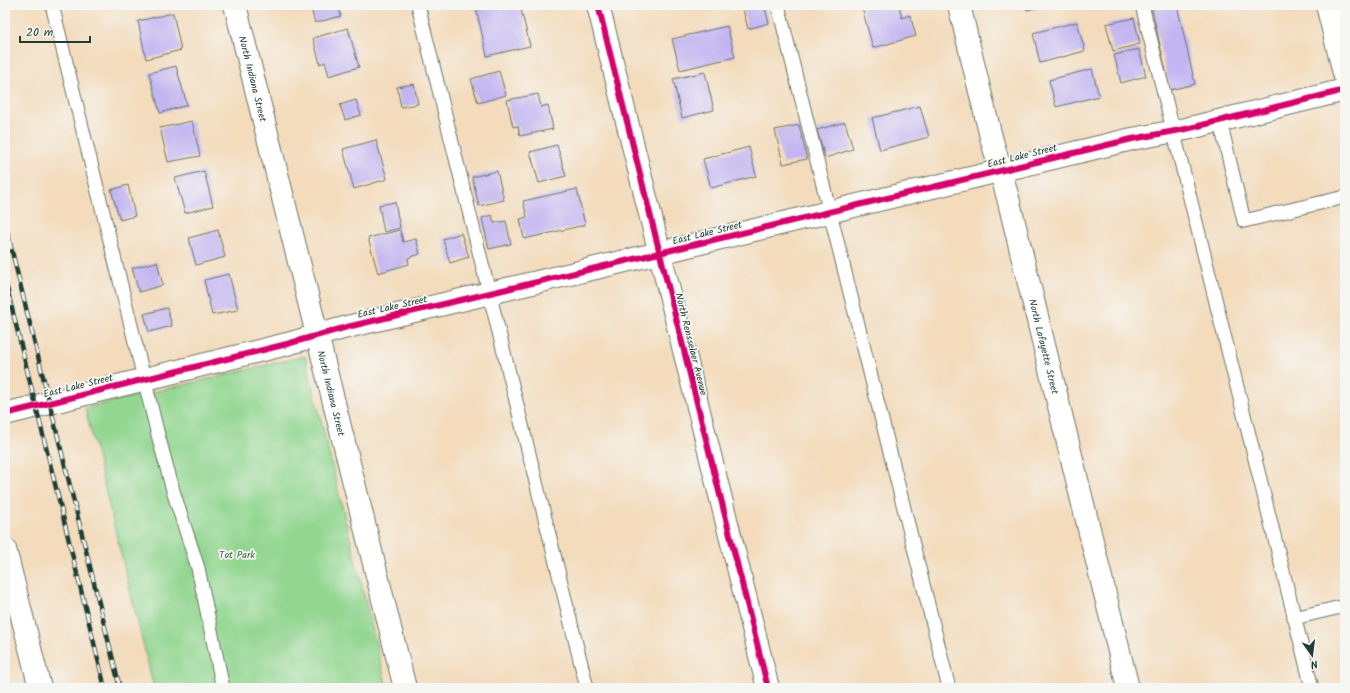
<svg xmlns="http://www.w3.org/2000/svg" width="1350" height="693" font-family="Kalam,sans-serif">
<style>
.green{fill:#92d690;stroke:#588a62}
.building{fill:#c2b5f1}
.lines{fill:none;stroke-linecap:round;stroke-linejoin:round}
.lane-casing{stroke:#697464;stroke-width:15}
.street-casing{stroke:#697464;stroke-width:24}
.secondary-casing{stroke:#697464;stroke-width:24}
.lane{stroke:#fff;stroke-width:13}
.street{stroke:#fff;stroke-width:22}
.secondary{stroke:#fff;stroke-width:22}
.rail-casing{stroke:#1f3d34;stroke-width:4.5}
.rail{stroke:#f6f6f2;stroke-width:3;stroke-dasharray:9;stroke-linecap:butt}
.cycleway-casing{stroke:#f6f6f2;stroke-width:8}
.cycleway{stroke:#d6006c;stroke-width:6}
.labels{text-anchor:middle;stroke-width:3.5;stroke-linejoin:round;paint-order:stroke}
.street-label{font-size:10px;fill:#1f3d34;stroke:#f6f6f2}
.park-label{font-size:10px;fill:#365c46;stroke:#f6f6f2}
</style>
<rect width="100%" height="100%" fill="#f6f6f2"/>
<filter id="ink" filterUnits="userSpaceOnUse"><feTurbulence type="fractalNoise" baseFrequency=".025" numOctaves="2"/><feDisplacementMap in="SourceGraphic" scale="8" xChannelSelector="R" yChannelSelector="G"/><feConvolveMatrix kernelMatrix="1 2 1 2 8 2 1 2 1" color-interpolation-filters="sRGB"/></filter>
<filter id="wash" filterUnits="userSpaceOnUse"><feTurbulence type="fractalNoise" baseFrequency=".012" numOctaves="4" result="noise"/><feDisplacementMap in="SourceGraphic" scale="16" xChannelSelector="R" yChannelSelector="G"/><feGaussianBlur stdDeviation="0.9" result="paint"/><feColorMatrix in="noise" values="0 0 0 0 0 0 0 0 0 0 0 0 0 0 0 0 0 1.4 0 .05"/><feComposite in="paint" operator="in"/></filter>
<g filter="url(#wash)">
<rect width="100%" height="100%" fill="#f3dbbc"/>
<polygon class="green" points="305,356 387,688 154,688 85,408"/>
<g id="blocks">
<g class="building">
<polygon points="310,5 338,5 341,16 315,23"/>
<polygon points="470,5 520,5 530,46 487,56 476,8 471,9"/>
<polygon points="757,5 764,5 769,23 748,29 743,9"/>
<polygon points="872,5 899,5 902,18 910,15 916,36 873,48 862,8"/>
<polygon points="1026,5 1045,5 1045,6 1027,10"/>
<polygon points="1151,5 1177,5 1195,84 1170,90"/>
<polygon points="173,13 181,50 146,59 138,21"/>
<polygon points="1134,18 1140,44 1113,51 1106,24"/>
<polygon points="1077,22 1085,51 1040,63 1033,33"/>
<polygon points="727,26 735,57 680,70 672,39"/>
<polygon points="348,28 359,67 329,76 325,62 320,64 313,38"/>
<polygon points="1139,49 1146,76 1121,83 1114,55"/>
<polygon points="176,66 187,105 160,113 149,73"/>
<polygon points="1092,69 1099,96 1056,107 1049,80"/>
<polygon points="499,71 506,95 478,103 471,79"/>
<polygon points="705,72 714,110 682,118 673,79"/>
<polygon points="414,84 418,104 401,107 397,87"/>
<polygon points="538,94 541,107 548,105 553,129 520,136 518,126 513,127 507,100"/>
<polygon points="356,100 361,115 345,120 340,105"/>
<polygon points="920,106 929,137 880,150 872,118"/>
<polygon points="192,121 200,156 168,162 160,128"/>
<polygon points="845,122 853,149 825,158 817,130"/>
<polygon points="799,125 807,159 783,164 775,130"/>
<polygon points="376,140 387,179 354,189 343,149"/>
<polygon points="557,145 566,176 539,183 530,152"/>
<polygon points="749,147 756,176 711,188 703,159"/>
<polygon points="204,171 213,206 185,213 175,178"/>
<polygon points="497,171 504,200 479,206 472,177"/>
<polygon points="128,185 135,216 120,220 111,190"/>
<polygon points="577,189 585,225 524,239 520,219 527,217 523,201"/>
<polygon points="395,202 400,228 384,232 379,205"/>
<polygon points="492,215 494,223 506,221 511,244 489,249 482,218"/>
<polygon points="218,230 225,257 196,265 189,238"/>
<polygon points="400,230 403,242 416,239 420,254 408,258 409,264 378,273 368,238"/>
<polygon points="461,233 469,257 450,263 443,239"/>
<polygon points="157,262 163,285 139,292 132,268"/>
<polygon points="229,274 238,310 212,315 204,280"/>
<polygon points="167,308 172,326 149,332 144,314"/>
</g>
</g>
</g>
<g filter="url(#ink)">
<use href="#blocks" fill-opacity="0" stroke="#697464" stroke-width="1"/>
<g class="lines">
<defs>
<g id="lane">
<polyline points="52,5 157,431 174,494 198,568 223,688"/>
<polyline points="418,5 587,688"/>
<polyline points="778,5 949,688"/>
<polyline points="1142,5 1312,688"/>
<polyline points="1220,121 1244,221 1345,197"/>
<polyline points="1294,618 1345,606"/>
</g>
<g id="street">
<path id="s1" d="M235,5L405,688"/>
<polyline points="598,5 768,688"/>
<path id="s2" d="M959,5L991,137L1008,198L1128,688"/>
<polyline points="5,549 40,688"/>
</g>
<g id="secondary">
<polyline points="1327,5 1345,77"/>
<polyline points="5,414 287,344 347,327 659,253 1132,139 1186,129 1345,90"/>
</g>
</defs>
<use href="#lane" class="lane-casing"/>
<use href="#street" class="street-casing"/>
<use href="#secondary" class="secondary-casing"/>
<use href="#lane" class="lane"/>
<use href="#street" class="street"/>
<use href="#secondary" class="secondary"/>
<defs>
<g id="rail">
<polyline points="5,223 120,688"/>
<polyline points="5,280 105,688"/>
</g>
</defs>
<use href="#rail" class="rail-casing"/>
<use href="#rail" class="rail"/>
<defs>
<g id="cycleway">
<polyline points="598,5 768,688"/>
<polyline points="5,414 287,344 347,327 659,253 1132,139 1186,129 1345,90"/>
</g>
</defs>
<use href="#cycleway" class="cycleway-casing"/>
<use href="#cycleway" class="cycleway"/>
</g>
</g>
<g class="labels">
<g class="street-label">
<text dy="4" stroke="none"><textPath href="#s1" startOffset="76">North Indiana Street</textPath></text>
<text transform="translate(1022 155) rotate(-14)" y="4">East Lake Street</text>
<text transform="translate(707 232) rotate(-14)" y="4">East Lake Street</text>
<text transform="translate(392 306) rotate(-13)" y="4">East Lake Street</text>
<text transform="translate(692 344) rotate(76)" y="4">North Rensselaer Avenue</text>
<text dy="4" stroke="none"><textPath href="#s2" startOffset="352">North Lafayette Street</textPath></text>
<text transform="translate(78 385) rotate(-14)" y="4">East Lake Street</text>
<text dy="4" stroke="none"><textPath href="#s1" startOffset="400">North Indiana Street</textPath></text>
</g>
<g class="park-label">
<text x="237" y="558">Tot Park</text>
</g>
</g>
<rect width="1350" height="693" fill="none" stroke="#f6f6f2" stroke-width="20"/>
<g transform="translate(1312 655) rotate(166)" stroke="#f6f6f2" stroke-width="3" paint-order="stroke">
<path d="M0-3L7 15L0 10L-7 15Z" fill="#1f3d34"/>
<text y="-6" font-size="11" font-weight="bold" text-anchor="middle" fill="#1f3d34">N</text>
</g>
<path d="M20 36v6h70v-6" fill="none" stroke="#1f3d34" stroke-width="2"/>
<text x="26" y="36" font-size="12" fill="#1f3d34" stroke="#f6f6f2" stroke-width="3" paint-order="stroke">20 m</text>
</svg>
